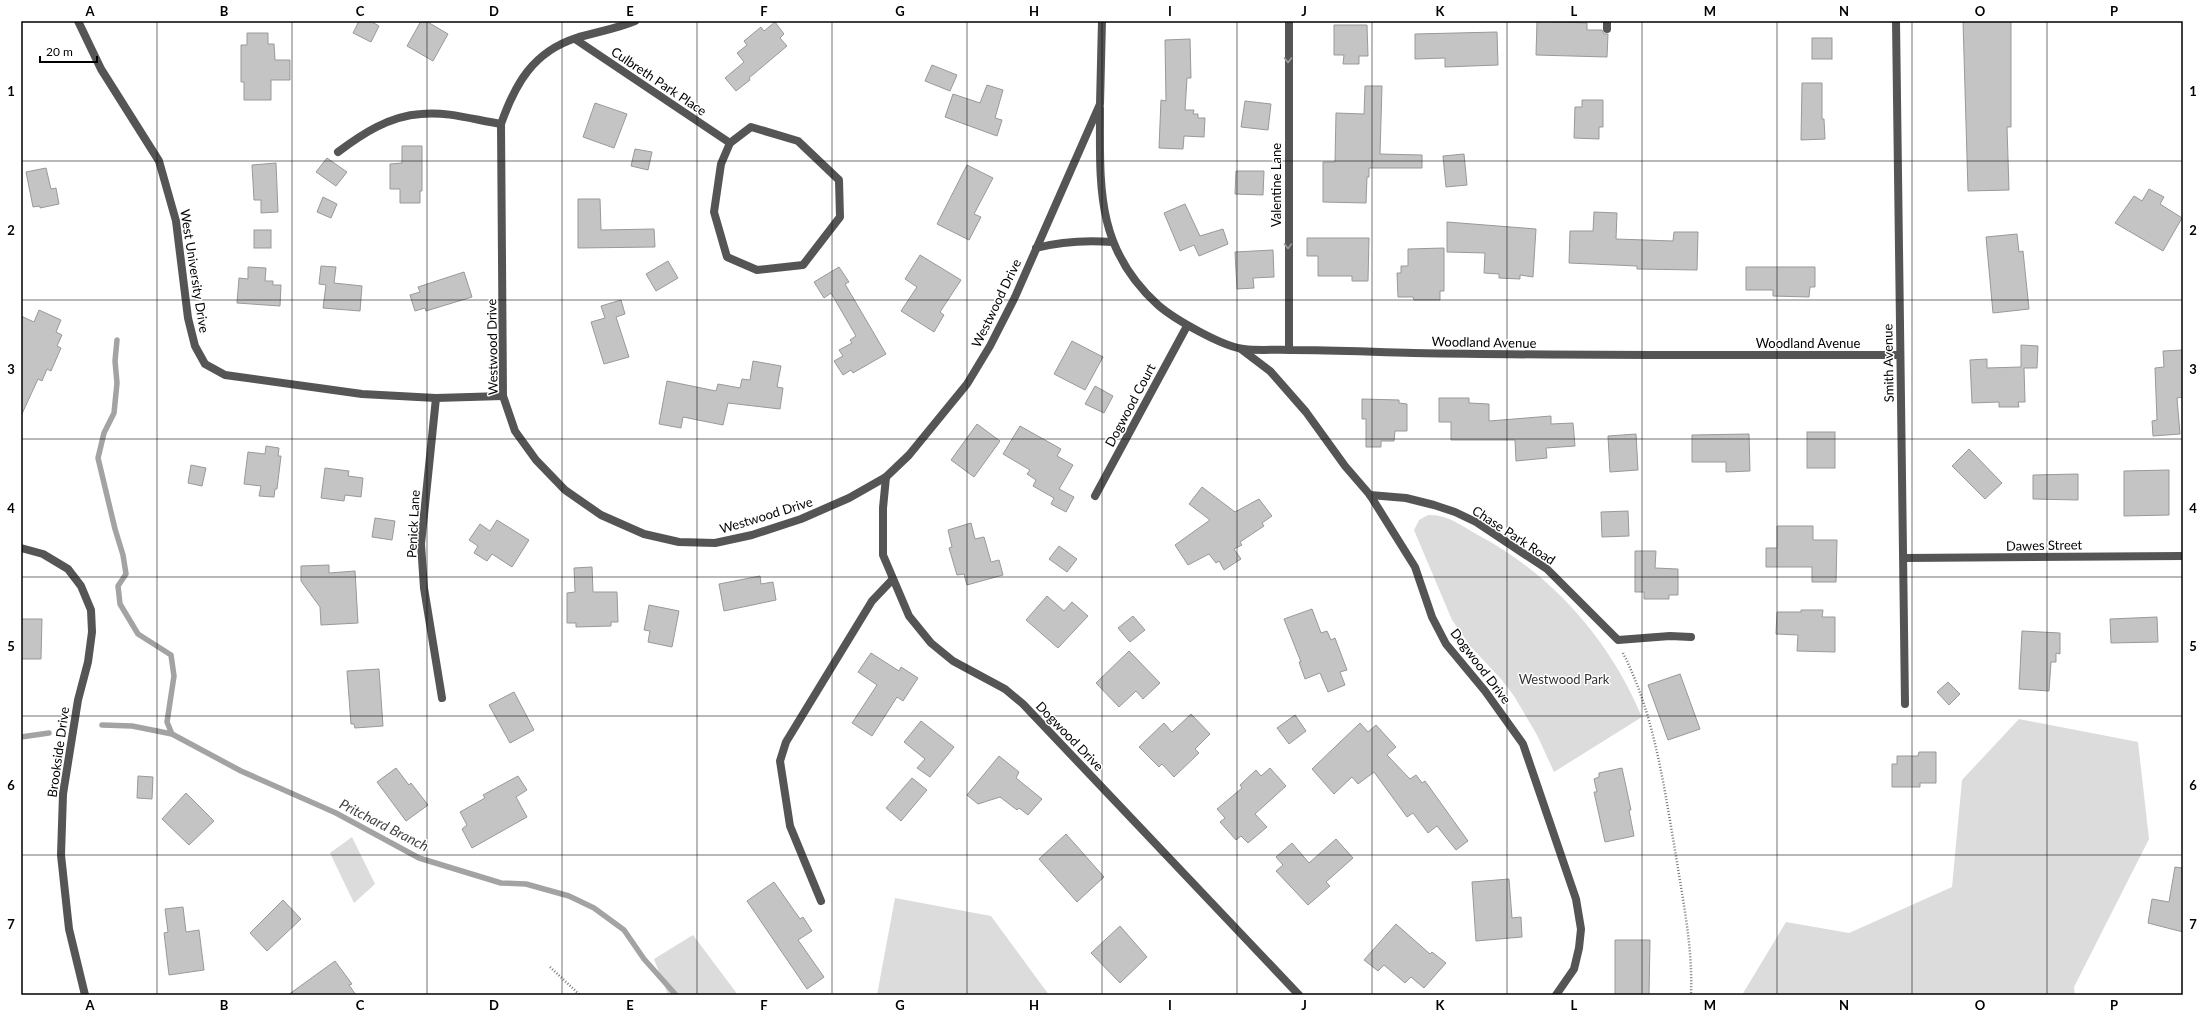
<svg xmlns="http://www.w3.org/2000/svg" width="2204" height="1016" font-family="Lato,sans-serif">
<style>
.green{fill:#dcdcdc}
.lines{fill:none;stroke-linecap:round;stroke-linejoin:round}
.stream{stroke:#a3a3a3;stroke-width:5.5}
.building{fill:#c4c4c4;stroke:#999}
.path{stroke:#777;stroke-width:2.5;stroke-dasharray:1 2;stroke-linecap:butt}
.lane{stroke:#555;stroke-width:8}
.street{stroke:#555;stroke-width:8}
.oneway{stroke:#999}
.grid{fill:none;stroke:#000;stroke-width:1;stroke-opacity:0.55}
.labels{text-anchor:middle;stroke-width:3;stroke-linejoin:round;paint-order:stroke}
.street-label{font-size:13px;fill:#000;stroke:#fff}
.park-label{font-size:13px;fill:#333;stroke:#fff}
.water-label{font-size:14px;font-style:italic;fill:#444;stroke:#fff}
.neatline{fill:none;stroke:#000;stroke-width:1.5}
.grid-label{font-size:13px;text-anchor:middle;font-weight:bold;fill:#000}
</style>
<rect width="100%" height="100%" fill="#fff"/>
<g class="green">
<path d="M1428,515C1447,514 1462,526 1478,535C1553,575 1609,639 1642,717L1554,772L1537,735L1514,696L1501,679L1471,647L1452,620L1414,530L1419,520Z"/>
<polygon points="2019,719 2138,742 2149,839 2074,987 2075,995 1742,995 1786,922 1849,933 1952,887 1962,780"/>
<polygon points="352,837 375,884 354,903 330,853"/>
<polygon points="895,898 991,916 1049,995 877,995"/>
<polygon points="693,935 738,995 668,995 654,959"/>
</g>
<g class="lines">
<g class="stream">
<polyline points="117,340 115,361 117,383 114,413 104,433 98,458 115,529 123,555 126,574 118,586 120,604 138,634 171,655 174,676 167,722 172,734"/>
<polyline points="102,725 132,726 172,734 241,771 336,813 419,858 501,883 526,884 569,896 594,908 624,930 644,959 676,995"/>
<polyline points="21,737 49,733"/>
</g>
</g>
<g class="building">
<polygon points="359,21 370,21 379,26 371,42 353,33"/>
<polygon points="421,21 426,21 448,34 433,61 407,46"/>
<polygon points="1537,21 1587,23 1587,30 1602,30 1604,34 1608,34 1607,57 1536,55"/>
<polygon points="1963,21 2011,21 2011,127 2007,127 2009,190 1968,191"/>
<polygon points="775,22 784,34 780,38 787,46 749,78 750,80 736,91 725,78 744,62 737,53 747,45 744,41 761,27 764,31"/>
<polygon points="1334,25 1367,25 1368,56 1359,56 1359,64 1343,64 1344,55 1334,55"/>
<polygon points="1497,32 1498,65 1445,67 1445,58 1415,59 1415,34"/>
<polygon points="247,33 268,33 268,44 274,44 275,60 290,60 290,80 271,80 271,100 244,100 244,82 241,82 241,45 247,45"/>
<rect x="1812" y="38" width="20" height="21"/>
<polygon points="1190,39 1191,78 1187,78 1185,110 1194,110 1193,114 1198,114 1198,118 1205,118 1204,137 1184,136 1183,149 1159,148 1161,100 1166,101 1165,40"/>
<polygon points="932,65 957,75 950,91 925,81"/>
<polygon points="1802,83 1822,83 1822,119 1824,119 1825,139 1801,140"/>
<polygon points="987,85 1003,90 995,118 1002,120 997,136 945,117 953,94 980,103"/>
<polygon points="1365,86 1382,86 1380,154 1422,155 1422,168 1369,168 1369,177 1367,177 1366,203 1323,202 1323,162 1335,162 1336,113 1364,114"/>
<polygon points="1582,100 1603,100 1603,127 1599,127 1599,139 1574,138 1575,107 1582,107"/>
<polygon points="1245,101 1271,104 1268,130 1241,127"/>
<polygon points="595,103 627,114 614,148 583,137"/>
<polygon points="402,146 422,146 422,191 420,191 420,203 400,203 400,189 390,189 390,164 402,163"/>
<polygon points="635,149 652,152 648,170 631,166"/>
<polygon points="1464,154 1467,185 1446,187 1443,156"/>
<polygon points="327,158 347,172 336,186 316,172"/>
<polygon points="276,163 278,212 261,213 261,200 254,200 252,165"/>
<polygon points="967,165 993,178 974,214 981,217 969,240 937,224"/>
<polygon points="46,168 51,189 56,188 59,204 40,208 40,206 33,207 26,172"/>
<polygon points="1236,171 1264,171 1263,195 1235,194"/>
<polygon points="2149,189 2164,197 2160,204 2182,218 2163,251 2115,223 2134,196 2142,201"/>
<polygon points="323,197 337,204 331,218 317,212"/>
<polygon points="578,199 600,199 601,230 654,229 655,247 578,248"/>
<polygon points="1185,204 1200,236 1223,229 1228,244 1199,256 1194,245 1180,251 1164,213"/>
<polygon points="1594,212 1617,213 1616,239 1673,241 1674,232 1698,232 1697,270 1637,269 1637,266 1569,263 1570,231 1593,231"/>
<polygon points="1447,222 1536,229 1533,277 1520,275 1520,279 1499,278 1499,274 1484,273 1485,253 1447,252"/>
<rect x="254" y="230" width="17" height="18"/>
<polygon points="2017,234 2019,252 2023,251 2029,309 1993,313 1986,237"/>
<polygon points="1307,238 1369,238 1368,281 1352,281 1352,276 1318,276 1318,256 1307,256"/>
<polygon points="1444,248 1444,291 1440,291 1440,300 1414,300 1413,297 1398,297 1397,273 1401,273 1401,266 1408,266 1408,249"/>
<polygon points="1273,250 1274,277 1253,278 1254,288 1237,289 1235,252"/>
<polygon points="920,255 961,280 940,312 944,315 934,332 901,311 917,287 905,279"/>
<polygon points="668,261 678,278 656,291 646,274"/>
<polygon points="321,266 336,267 334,283 362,286 360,311 323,308 326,285 319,284"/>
<polygon points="248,267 266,268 265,281 273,281 273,285 281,285 280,306 237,303 239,278 248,279"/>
<polygon points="839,267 849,282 845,284 886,354 853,373 851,370 843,375 834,361 843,356 839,350 852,343 850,340 856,336 831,293 824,298 814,282"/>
<polygon points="1746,267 1815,267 1815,287 1810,287 1809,297 1773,296 1773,290 1746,290"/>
<polygon points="464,272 472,297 426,311 425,308 415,311 410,295 420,292 418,287"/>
<polygon points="621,300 625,314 616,317 629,357 604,364 591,322 605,318 601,306"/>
<polygon points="39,310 61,320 56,332 62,335 57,346 61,348 51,371 47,369 42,381 38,379 21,416 21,316 34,322"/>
<polygon points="1072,341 1103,357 1085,390 1054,374"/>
<polygon points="2021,345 2038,346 2037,368 2024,368 2025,402 2018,402 2019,407 1999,407 1999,402 1972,403 1970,360 1987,359 1987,368 2021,367"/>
<polygon points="2183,350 2183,397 2177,398 2180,434 2153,436 2152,421 2157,420 2155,368 2164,367 2163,351"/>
<polygon points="753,361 781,366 777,387 783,388 780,409 728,403 723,425 683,417 681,428 659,424 667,381 716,391 718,384 740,388 742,379 750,380"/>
<polygon points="1095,386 1113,396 1104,413 1085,404"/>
<polygon points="1439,398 1469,398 1469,403 1489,404 1489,421 1551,416 1551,424 1573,423 1575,446 1546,448 1547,458 1516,461 1515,440 1451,440 1451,422 1439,422"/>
<polygon points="1362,399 1399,400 1399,403 1407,404 1407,431 1395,431 1394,441 1381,441 1381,447 1366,447 1366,419 1362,419"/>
<polygon points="977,424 1000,441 974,477 951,460"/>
<polygon points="1020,426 1061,449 1057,456 1073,465 1059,489 1074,497 1066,512 1051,504 1054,498 1033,486 1036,480 1027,474 1030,470 1003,454"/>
<rect x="1807" y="432" width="28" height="36"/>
<polygon points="1636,434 1638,470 1610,472 1608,436"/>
<polygon points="1749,434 1750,471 1726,472 1726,462 1692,462 1692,435"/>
<polygon points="266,446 279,448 278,456 281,456 277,489 275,489 274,497 259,496 261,486 244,484 248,452 265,454"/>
<polygon points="1969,449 2002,483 1985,499 1952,466"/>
<polygon points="191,465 206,468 202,486 188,483"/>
<polygon points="325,468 349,471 348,476 363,478 361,497 345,495 344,501 321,498"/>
<polygon points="2169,470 2169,515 2124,516 2124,471"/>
<polygon points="2078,474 2078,500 2033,499 2033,475"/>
<polygon points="1202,487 1235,512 1259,499 1272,516 1262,523 1264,526 1240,542 1242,545 1234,549 1241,559 1224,570 1219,561 1216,563 1209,554 1188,565 1175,545 1210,520 1189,504"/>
<polygon points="1628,511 1629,536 1602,537 1601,512"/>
<polygon points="375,518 395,521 392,540 372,537"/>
<polygon points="497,520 529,540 512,567 492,554 487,561 474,553 478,546 469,540 480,524 490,531"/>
<polygon points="971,523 975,539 984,537 991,562 999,560 1003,575 967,585 964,574 957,575 949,548 952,547 948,530"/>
<polygon points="1777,526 1813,526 1813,540 1837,540 1836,582 1812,582 1812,567 1766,567 1766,548 1777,548"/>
<polygon points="1059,546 1077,559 1067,572 1049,559"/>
<polygon points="1635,551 1656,551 1655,568 1678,569 1678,595 1669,595 1669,599 1644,599 1644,592 1635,592"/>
<polygon points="329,565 329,573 355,571 358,623 321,625 320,607 301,581 301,566"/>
<polygon points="592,567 593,592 617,592 618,622 611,622 611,626 576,627 576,623 567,623 567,593 575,592 574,568"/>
<polygon points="760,576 761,584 773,582 776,600 724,611 719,584"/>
<polygon points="1047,596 1064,611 1072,602 1088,616 1058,648 1026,620"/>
<polygon points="649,605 679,611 672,647 648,642 650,631 644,630"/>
<polygon points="1312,609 1321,633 1327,631 1331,640 1335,638 1347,670 1340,672 1345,685 1328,692 1320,673 1305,679 1299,662 1301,662 1284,619"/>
<polygon points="1801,610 1823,610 1822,617 1835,617 1835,652 1797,651 1798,635 1776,634 1777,612 1801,612"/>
<polygon points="1133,616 1145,630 1130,642 1118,628"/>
<polygon points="2157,617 2158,642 2111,643 2110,619"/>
<polygon points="21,619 42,619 41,659 21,659"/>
<polygon points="2022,631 2060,633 2060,654 2056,653 2056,662 2051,662 2049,691 2019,689"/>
<polygon points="1129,651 1160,683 1143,699 1136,691 1119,707 1096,683"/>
<polygon points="871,653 899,671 901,667 918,678 903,701 897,697 872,736 852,723 877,685 858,672"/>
<polygon points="379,669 383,726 355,728 354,724 351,724 347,671"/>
<polygon points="1680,674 1700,729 1668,740 1648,685"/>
<polygon points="1948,682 1960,694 1949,705 1937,692"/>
<polygon points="514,692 534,730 510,743 489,705"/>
<polygon points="1191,714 1210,734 1195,749 1199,753 1174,777 1162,764 1159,767 1139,747 1164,723 1172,732"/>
<polygon points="1295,715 1306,731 1289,744 1277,728"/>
<polygon points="921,721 954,747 930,777 917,768 925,759 904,742"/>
<polygon points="1360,723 1368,732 1376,725 1396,747 1387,755 1410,779 1416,775 1422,783 1425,781 1468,841 1456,850 1437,826 1428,833 1413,813 1407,817 1374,772 1358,784 1352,777 1334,794 1312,769"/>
<polygon points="1919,752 1936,752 1936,783 1920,783 1920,787 1892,787 1892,764 1897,764 1897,756 1918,756"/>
<polygon points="999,756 1019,772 1016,778 1042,799 1028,815 1019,808 1017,810 1000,797 978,804 967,795"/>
<polygon points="396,768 409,785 411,783 428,805 406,821 377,782"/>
<polygon points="1270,768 1286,786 1255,814 1267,827 1248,843 1241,836 1236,840 1220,822 1225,818 1217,809 1242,788 1240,785 1256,770 1261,776"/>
<polygon points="1622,768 1631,810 1629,810 1634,836 1605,842 1594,792 1597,792 1594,779 1599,777 1599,773"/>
<polygon points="138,776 153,777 152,799 137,798"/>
<polygon points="518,776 527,790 516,797 527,817 472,848 462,829 467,825 460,812 485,798 483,795"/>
<polygon points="912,778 927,790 901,821 886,808"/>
<polygon points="186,793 214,821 189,845 162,819"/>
<polygon points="1066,834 1104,877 1077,902 1039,859"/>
<polygon points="1336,839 1353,858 1326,882 1330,886 1308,905 1276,871 1283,865 1276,857 1292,843 1309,863"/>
<polygon points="2175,867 2183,868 2183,932 2148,923 2152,899 2169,902"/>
<polygon points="1509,879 1512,918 1521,917 1522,937 1476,941 1472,882"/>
<polygon points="774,882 800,919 803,917 812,931 798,940 824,977 807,989 747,901"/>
<polygon points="283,900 301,919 267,951 250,933"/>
<polygon points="183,907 186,932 199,930 204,970 169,975 164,933 168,932 165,909"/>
<polygon points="1396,924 1430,954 1432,952 1446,963 1424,988 1411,977 1405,983 1384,965 1378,971 1364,960"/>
<polygon points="1120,926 1147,957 1120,983 1091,953"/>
<polygon points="1615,940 1650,940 1649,995 1615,995"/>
<polygon points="335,961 352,984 349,985 356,995 288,995"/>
</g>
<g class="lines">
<g class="path">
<path d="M1623,653C1655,716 1664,787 1676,856C1683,901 1693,949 1691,995"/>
<polyline points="550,967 580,995"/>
</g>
<g class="lane">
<polyline points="1607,29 1607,21"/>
<path d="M338,152C362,134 389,116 421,114C447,111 475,120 501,124"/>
<polyline points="821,901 790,826 780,761 786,742 872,601 892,580"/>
</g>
<g class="street">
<polyline points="78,21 101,69 159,161 176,221 188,318 195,346 205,364 225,375 362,394 436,398 503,396"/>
<path d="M635,21C616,29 596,32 576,38C533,52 515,84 501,124L503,396L515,431L536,460L565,490L601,515L644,534L679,542L715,543L752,535L801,519L849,498L886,477L909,455L967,384L990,346L1015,297L1100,104L1102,21"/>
<polyline points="1896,21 1905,704"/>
<polyline points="575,39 730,143"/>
<path d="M1100,108C1100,186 1095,248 1158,305C1174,319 1223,347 1244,349C1260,351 1276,349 1292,350C1333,350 1373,352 1414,353C1576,356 1738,355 1900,355"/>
<polygon points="751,127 798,141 839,180 840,217 803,265 757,270 727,257 714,212 721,164 730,143"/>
<path d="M1036,248C1063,241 1085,240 1112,242"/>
<polyline points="1241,349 1270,371 1306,412 1345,466 1370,495 1415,567 1432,617 1446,644 1485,691 1523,744 1576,899 1581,929 1579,948 1574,969 1556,995"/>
<polyline points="1289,350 1289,21"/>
<polyline points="436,398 421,544 424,588 442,698"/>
<polyline points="886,477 883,508 883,555 909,616 931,643 953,661 1005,689 1023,704 1299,995"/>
<polyline points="1370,495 1406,498 1434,505 1455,512 1476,522 1547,569 1618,640 1670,636 1691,637"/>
<polyline points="1095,496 1187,326"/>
<polyline points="21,548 43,554 68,569 81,586 91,610 92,632 88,662 78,700 63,794 61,855 69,929 85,995"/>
<polyline points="1905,558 2183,556"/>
</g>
</g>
<defs><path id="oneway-chevron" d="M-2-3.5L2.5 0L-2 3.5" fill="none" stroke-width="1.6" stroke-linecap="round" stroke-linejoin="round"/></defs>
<g class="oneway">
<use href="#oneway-chevron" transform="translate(1288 60) rotate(90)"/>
<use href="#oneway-chevron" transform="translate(1288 246) rotate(90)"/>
</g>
<path class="grid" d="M157,21V995M292,21V995M427,21V995M562,21V995M697,21V995M832,21V995M967,21V995M1102,21V995M1237,21V995M1372,21V995M1507,21V995M1642,21V995M1777,21V995M1912,21V995M2047,21V995M21,161H2183M21,300H2183M21,439H2183M21,577H2183M21,716H2183M21,855H2183"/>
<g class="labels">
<g class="street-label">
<text transform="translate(659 81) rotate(34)" y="5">Culbreth Park Place</text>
<text transform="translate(1276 185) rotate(-90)" y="5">Valentine Lane</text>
<text transform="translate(195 271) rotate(81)" y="5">West University Drive</text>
<text transform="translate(996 303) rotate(-64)" y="5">Westwood Drive</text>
<text transform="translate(1484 342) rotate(1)" y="5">Woodland Avenue</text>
<text x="1808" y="348">Woodland Avenue</text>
<text transform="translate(492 347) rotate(-91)" y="5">Westwood Drive</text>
<text transform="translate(1888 363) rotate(-91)" y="5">Smith Avenue</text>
<text transform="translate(1130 405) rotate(-62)" y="5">Dogwood Court</text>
<text transform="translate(766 515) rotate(-17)" y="5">Westwood Drive</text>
<text transform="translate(413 524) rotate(-87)" y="5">Penick Lane</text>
<text transform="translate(1514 535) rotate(33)" y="5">Chase Park Road</text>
<text transform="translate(2044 545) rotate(-1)" y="5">Dawes Street</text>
<text transform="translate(1481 666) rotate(53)" y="5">Dogwood Drive</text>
<text transform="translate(1070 736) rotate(46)" y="5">Dogwood Drive</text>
<text transform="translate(58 752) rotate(-82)" y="5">Brookside Drive</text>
</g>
<g class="park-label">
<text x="1564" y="684">Westwood Park</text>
</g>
<g class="water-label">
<text transform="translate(384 825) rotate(27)" y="5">Pritchard Branch</text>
</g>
</g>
<rect width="2204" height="1016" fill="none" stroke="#ffffff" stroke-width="44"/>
<path d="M40 56v6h57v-6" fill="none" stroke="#000000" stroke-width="2"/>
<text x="46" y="56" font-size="12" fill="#000000" stroke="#ffffff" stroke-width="3" paint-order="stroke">20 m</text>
<rect x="22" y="22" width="2160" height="972" class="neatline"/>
<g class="grid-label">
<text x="90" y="16">A</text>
<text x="224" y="16">B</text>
<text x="360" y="16">C</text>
<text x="494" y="16">D</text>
<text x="630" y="16">E</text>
<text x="764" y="16">F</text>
<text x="900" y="16">G</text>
<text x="1034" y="16">H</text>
<text x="1170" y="16">I</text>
<text x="1304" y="16">J</text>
<text x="1440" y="16">K</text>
<text x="1574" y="16">L</text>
<text x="1710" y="16">M</text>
<text x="1844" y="16">N</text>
<text x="1980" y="16">O</text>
<text x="2114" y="16">P</text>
<text x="11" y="96">1</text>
<text x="2193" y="96">1</text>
<text x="11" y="235">2</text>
<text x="2193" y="235">2</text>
<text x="11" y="374">3</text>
<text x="2193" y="374">3</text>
<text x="11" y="513">4</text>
<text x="2193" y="513">4</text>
<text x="11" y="651">5</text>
<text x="2193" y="651">5</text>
<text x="11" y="790">6</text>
<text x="2193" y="790">6</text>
<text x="11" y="929">7</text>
<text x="2193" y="929">7</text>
<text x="90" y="1010">A</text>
<text x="224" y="1010">B</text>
<text x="360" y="1010">C</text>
<text x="494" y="1010">D</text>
<text x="630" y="1010">E</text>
<text x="764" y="1010">F</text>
<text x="900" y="1010">G</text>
<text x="1034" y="1010">H</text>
<text x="1170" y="1010">I</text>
<text x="1304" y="1010">J</text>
<text x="1440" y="1010">K</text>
<text x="1574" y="1010">L</text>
<text x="1710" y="1010">M</text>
<text x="1844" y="1010">N</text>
<text x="1980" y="1010">O</text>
<text x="2114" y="1010">P</text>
</g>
</svg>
